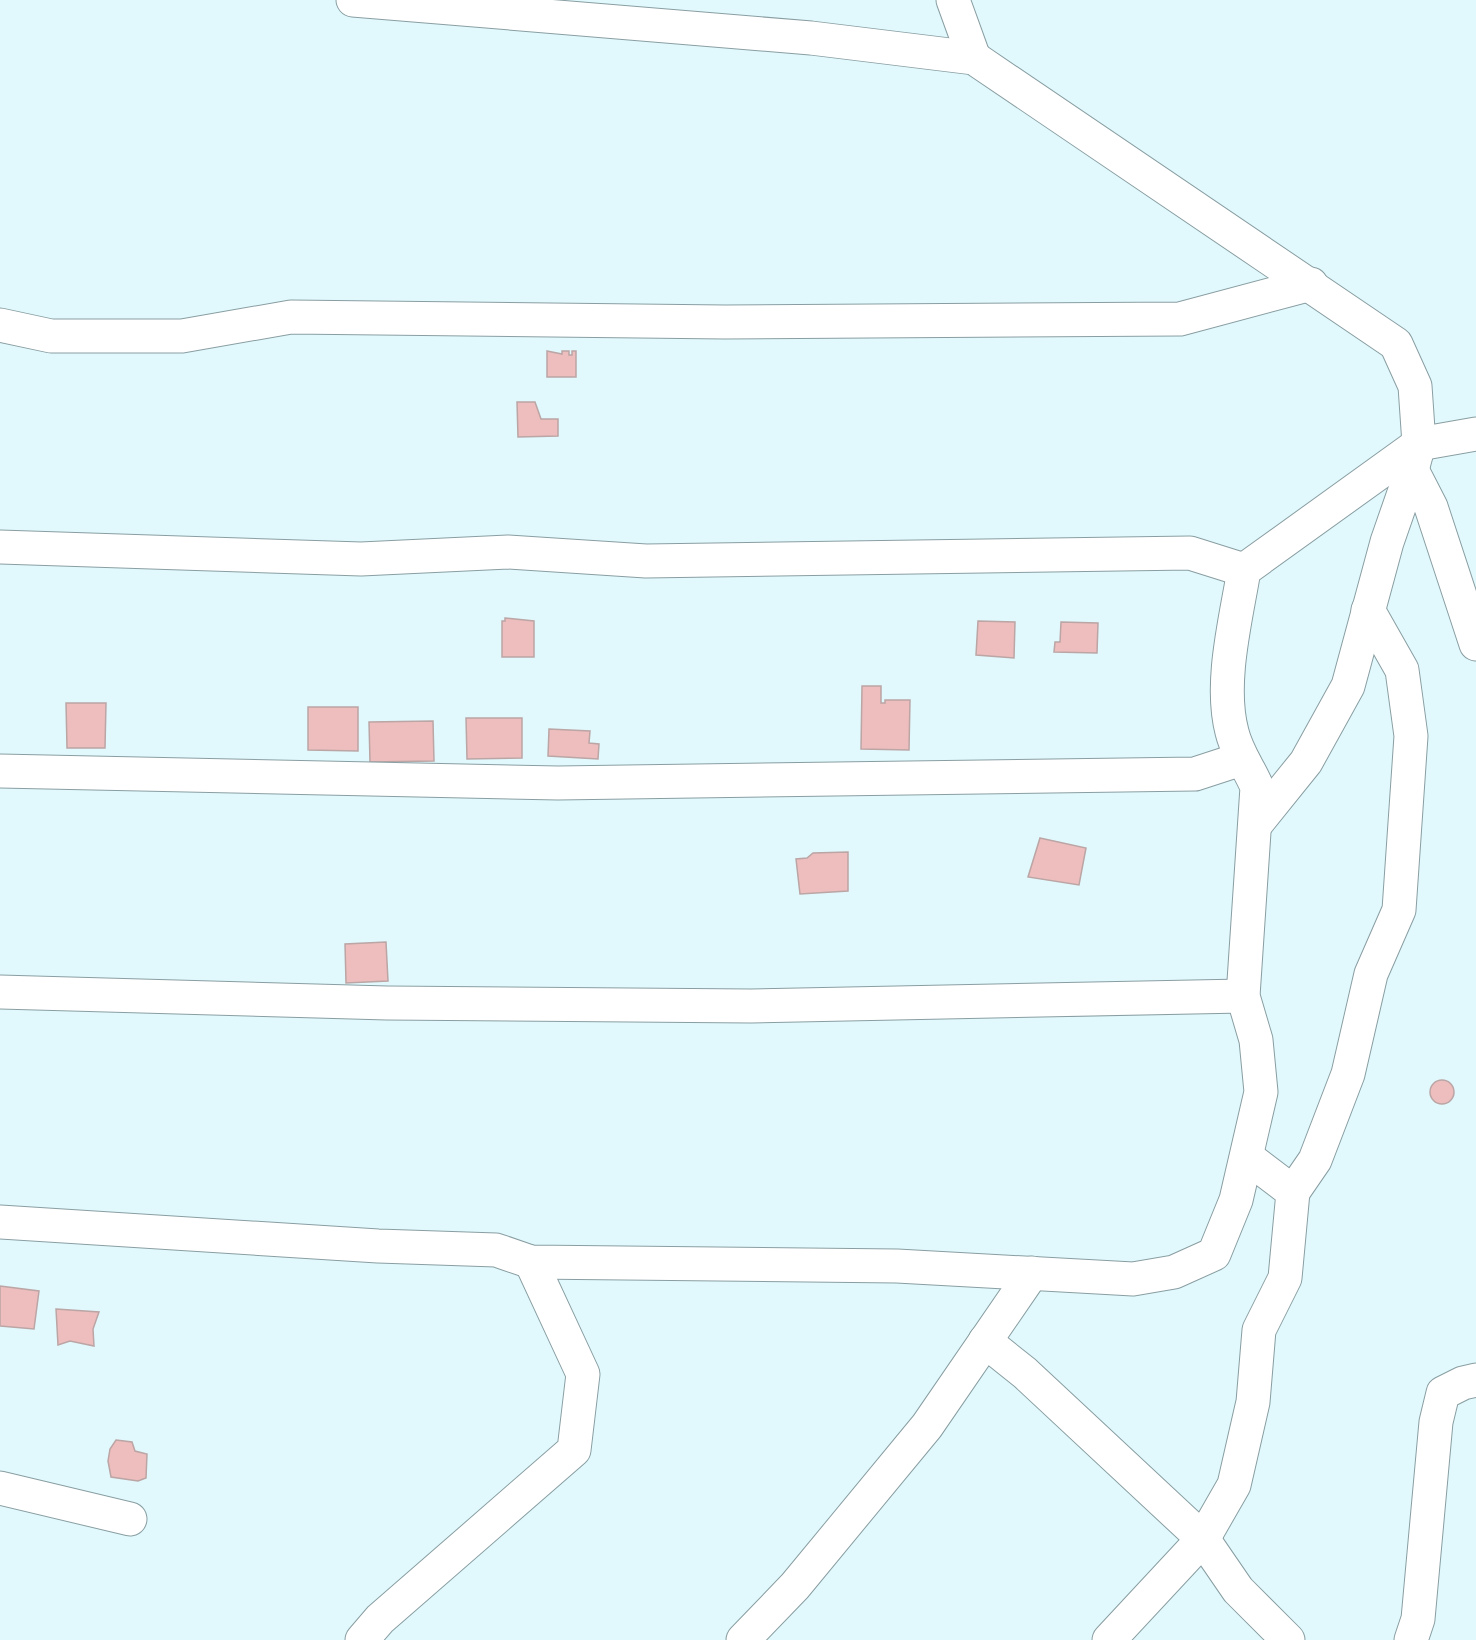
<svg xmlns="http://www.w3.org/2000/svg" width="1476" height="1640" font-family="'Source Sans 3',sans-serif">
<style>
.building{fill:#edbebd;stroke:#bba5a5;stroke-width:1.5}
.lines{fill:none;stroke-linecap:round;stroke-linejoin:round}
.minor-casing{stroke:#899ea2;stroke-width:35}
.minor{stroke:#fff;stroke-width:33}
</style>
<rect width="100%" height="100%" fill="#e1f9fd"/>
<g class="building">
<polygon points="547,351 562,354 562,351 569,351 569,355 572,355 572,351 576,351 576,377 547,377"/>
<polygon points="517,402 535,402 541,419 558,419 558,436 518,437"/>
<polygon points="505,618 534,621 534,657 502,657 502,621 505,621"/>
<polygon points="978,621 1015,622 1014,658 976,655"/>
<polygon points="1061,622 1098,623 1097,653 1054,652 1055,642 1060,642"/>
<polygon points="862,686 881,686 881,703 885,703 885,700 910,700 909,750 861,749"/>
<polygon points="66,703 106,703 105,748 67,748"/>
<polygon points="308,707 358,707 358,751 308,750"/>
<polygon points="466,718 522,718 522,758 467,759"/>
<polygon points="433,721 434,761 370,762 369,722"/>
<polygon points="549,729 590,731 589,743 599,744 598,759 548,756"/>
<polygon points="1040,838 1086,848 1079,885 1028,877"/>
<polygon points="848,852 848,891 800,894 796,859 807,858 813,853"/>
<polygon points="386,942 388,981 346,983 345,944"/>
<circle cx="1442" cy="1092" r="12"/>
<polygon points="0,1286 39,1291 34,1329 0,1326"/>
<polygon points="56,1309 99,1312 93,1329 94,1346 70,1341 58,1345"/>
<polygon points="116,1440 132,1442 135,1451 147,1454 146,1478 138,1481 111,1477 108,1461 110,1449"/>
</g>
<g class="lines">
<defs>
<g id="minor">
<polyline points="353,0 811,38 974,58 1396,344 1415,386 1419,444 1412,470 1387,542 1348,686 1306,762 1256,824"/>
<polyline points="953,0 974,58"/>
<polyline points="0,325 51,336 182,336 291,317 725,322 1180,319 1311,284"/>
<polyline points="1412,470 1431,507 1476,644"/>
<polyline points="0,547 361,559 508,552 646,561 1190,553 1244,570"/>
<polyline points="0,771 558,783 1195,774 1241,759"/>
<polyline points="0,992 387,1003 751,1006 1243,996"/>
<polyline points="1293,1192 1315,1160 1348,1074 1371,974 1399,910 1411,736 1402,670 1368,610"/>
<path d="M0,1222L378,1246L496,1250L531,1262L897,1266L1133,1279L1174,1272L1214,1254L1236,1200L1261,1092L1256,1040L1243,996L1257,787C1249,768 1237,753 1232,732C1219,683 1236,619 1244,570L1419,444L1476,434"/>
<polyline points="985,1341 1025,1373 1203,1539 1238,1590 1288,1640"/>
<polyline points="0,1488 130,1519"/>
<polyline points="362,1640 380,1619 574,1450 583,1374 531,1262"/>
<polyline points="743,1640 795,1586 927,1426 1032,1273"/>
<polyline points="1109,1640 1203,1539 1234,1485 1253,1402 1259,1330 1285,1278 1293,1192 1247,1157"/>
<polyline points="1411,1640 1418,1619 1436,1422 1443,1393 1463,1383 1476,1380"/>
</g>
</defs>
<use href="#minor" class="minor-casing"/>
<use href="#minor" class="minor"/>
</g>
</svg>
